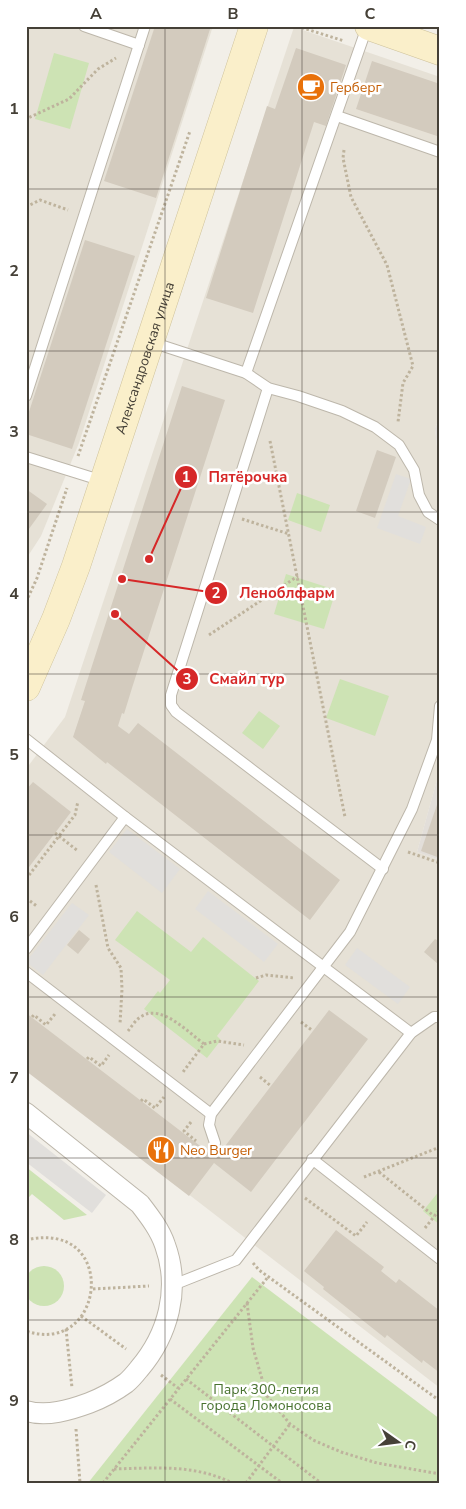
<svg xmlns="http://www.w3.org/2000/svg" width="466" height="1509" font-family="'Nunito Sans',sans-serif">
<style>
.residential{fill:#e6e1d6}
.industrial{fill:#e2ded9}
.green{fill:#cde3b4}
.parking{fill:#e1dfdc}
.building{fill:#d3cbbe}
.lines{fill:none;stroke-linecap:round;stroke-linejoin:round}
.lane-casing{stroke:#bdb7ab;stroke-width:12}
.street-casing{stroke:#bdb7ab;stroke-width:22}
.secondary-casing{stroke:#cec29b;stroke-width:29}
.path{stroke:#beb39d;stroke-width:3;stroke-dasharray:2.5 2.5;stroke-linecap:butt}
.lane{stroke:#fff;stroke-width:10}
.street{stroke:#fff;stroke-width:20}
.secondary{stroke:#faefca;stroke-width:28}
.grid{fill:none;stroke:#454037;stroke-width:1;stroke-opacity:0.55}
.labels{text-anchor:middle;stroke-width:5;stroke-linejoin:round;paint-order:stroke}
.food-label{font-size:14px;fill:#c56008;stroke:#fff;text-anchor:start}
.street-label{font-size:14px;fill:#454037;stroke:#fff}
.park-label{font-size:14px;fill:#48722f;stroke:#fff}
.leader{fill:none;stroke:#d62828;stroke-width:2}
.callout-dot{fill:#d62828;stroke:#fff;stroke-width:2}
.mark-label{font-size:15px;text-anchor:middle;font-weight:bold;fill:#fff}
.callout-label{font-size:15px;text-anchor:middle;font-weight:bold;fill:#d62828;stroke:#fff;stroke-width:5;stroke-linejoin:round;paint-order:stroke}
.neatline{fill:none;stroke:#454037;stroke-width:2}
.grid-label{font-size:16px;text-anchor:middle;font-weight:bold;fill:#454037}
</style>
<rect width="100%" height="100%" fill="#f2efe8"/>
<g class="residential">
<polygon points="26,26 213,26 79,443 41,536 26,559"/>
<polygon points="294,27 440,77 440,417 435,428 440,474 440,769 417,852 440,860 440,1388 26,1069 26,769 65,717"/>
</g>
<g class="industrial">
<polygon points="440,417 440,474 435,428"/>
<polygon points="440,769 440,860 417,852"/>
</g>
<g class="green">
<polygon points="54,53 89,63 70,129 35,119"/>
<polygon points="297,493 330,505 321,532 288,520"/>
<polygon points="286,574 336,590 324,629 274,614"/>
<polygon points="340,679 389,696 375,736 326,718"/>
<polygon points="259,711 280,726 263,749 242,733"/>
<polygon points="137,911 191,952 203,937 259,981 217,1036 221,1040 207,1058 144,1009 158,991 160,993 170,980 115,940"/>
<polygon points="26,1167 87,1215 64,1220 32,1194 26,1200"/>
<polygon points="440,1190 440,1225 423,1211"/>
<circle cx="44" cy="1286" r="20"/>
<polygon points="252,1277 440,1419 440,1483 88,1483"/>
</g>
<g class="parking">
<polygon points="396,474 411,479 398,516 426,527 420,544 377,528"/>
<polygon points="127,829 180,869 162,893 109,852"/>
<polygon points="208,891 278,944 264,962 195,909"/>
<polygon points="72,903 89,915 43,975 26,962"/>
<polygon points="357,948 410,987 398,1004 345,965"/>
<polygon points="26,1132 106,1195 92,1213 26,1162"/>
</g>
<g class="building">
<polygon points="155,26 211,26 156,198 104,181"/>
<polygon points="296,48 346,65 326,126 314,122 253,313 206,298 267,106 275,109"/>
<polygon points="372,61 440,84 440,137 356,109"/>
<polygon points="85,240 135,256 72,449 26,434 26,421"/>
<polygon points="182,386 225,400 132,688 124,714 122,713 118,726 129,734 138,723 340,880 310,920 107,762 106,764 73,737 85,701 81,700"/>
<polygon points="377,450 396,457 375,518 356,511"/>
<polygon points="26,489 47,504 26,533"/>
<polygon points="33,782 71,812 26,871 26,790"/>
<polygon points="439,799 440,799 440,858 421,851"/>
<polygon points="79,930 90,939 78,954 67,945"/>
<polygon points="435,939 440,942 440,962 438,964 424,952"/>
<polygon points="329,1010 368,1039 251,1192 214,1163 189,1196 26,1071 26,1013 216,1158"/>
<polygon points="336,1230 384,1267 381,1271 396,1283 399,1279 440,1311 440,1373 423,1360 422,1363 387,1335 385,1338 323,1289 324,1287 304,1271"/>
</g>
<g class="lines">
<defs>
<g id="lane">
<polyline points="84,26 139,45"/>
<polyline points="337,116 440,152"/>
<polyline points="151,342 246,373 268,388 298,396 342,411 375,427 399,445 414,470 419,495 428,512 440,520"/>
<polyline points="246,373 367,27"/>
<polyline points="268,388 171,695 171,705 176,712 383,869"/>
<polyline points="26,396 145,26"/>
<polyline points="26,457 103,481"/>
<polyline points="26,739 125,817 411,1033"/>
<polyline points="26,949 125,817"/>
<polyline points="26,972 211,1114"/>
<polyline points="215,1143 209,1125 211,1114 350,932 412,809 437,740 440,706"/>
<polyline points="312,1159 440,1259"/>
<polyline points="173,1285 236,1260 411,1033 434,1017 440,1017"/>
</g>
<path id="street" d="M26,1113L140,1204C150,1217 160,1230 165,1245C181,1289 168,1335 139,1369C135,1374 131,1379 126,1383C115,1391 102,1398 89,1403C70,1410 47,1417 26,1411"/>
<g id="secondary">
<polyline points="369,26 440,51"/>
<path id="s1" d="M26,687L56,619L76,566L254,26"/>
</g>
</defs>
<use href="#lane" class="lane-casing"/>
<use href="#street" class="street-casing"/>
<use href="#secondary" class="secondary-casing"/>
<g class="path">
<polyline points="297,26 344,41"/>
<polyline points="26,121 28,118 69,99 98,69 116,58"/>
<polyline points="344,150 343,158 351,197 387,265 413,366 403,383 398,422"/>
<polyline points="26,207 40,200 68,210"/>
<polyline points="270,441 345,817"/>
<polyline points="78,456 190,131"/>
<polyline points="242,519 289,534"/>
<polyline points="26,602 37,578 67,488"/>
<polyline points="209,635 298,576"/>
<polyline points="55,833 78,851"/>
<polyline points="408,852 440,863"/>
<polyline points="26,879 75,815 78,801"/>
<polyline points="96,885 108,948 121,968 122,989 120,1024"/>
<polyline points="26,898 38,907"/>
<polyline points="256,978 266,975 294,978"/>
<polyline points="32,1017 34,1015 46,1025 55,1014"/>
<polyline points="301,1022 313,1031"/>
<path d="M128,1031C132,1026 136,1019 142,1016C162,1004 189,1033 204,1044L183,1072"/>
<polyline points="204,1044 217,1041 244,1045"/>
<polyline points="87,1059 89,1057 101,1066 109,1055"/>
<polyline points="260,1077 271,1086"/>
<polyline points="141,1101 143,1099 155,1108 164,1097"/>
<polyline points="191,1122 184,1131 196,1141"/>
<polyline points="379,1172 434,1216"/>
<polyline points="364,1177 440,1147"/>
<polyline points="305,1198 356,1236 367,1222"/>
<polyline points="425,1228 440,1209"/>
<path d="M26,1240C120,1218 106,1358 26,1331"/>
<polyline points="253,1263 259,1270 440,1401"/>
<polyline points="93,1289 149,1286"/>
<polyline points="247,1303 253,1348 267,1396 290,1424 313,1440 341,1452 377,1463 440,1474"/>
<polyline points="81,1316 126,1349"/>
<polyline points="66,1329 72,1388"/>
<polyline points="161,1375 178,1388"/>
<polyline points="186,1379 321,1483"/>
<polyline points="170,1399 282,1483"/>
<polyline points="76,1429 80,1483"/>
<path d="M114,1469C154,1468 195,1464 232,1483"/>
<polyline points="103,1483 268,1277"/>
<polyline points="246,1483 290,1424"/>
</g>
<use href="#lane" class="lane"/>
<use href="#street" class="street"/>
<use href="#secondary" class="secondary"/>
</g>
<path class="grid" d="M165,26V1483M302,26V1483M26,189H440M26,351H440M26,512H440M26,674H440M26,835H440M26,997H440M26,1158H440M26,1320H440"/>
<defs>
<symbol id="cafe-disc" viewBox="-11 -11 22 22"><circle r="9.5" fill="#e8710a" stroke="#fff"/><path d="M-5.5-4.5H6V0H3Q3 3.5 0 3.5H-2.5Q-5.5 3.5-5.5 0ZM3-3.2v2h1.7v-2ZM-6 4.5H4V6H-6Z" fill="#fff"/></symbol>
<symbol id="restaurant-disc" viewBox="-11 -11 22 22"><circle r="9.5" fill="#e8710a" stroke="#fff"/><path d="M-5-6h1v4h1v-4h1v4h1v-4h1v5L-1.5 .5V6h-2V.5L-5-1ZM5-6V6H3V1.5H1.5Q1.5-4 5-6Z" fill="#fff"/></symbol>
</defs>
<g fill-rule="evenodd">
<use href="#cafe-disc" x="295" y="71" width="32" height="32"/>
<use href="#restaurant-disc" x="145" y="1134" width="32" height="32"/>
</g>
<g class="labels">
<g class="food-label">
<text x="330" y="92">Герберг</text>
<text x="180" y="1155">Neo Burger</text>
</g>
<g class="street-label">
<text dy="5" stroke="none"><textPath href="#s1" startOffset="350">Александровская улица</textPath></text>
</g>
<g class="park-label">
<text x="266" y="1394">Парк 300-летия<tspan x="266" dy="16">города Ломоносова</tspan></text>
</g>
</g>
<path class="leader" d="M149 559L186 477M122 579L216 593M115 614L187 679"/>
<g class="callout-dot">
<circle cx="149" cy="559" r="5"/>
<circle cx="122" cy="579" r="5"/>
<circle cx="115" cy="614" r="5"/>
<circle cx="186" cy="477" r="12"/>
<circle cx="216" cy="593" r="12"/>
<circle cx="187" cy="679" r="12"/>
</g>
<g class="mark-label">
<text x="186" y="482">1</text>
<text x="216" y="598">2</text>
<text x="187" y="684">3</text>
</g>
<g class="callout-label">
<text x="248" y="482">Пятёрочка</text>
<text x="287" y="598">Леноблфарм</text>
<text x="247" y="684">Смайл тур</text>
</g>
<rect width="466" height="1509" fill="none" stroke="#ffffff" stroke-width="55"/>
<g transform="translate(398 1442) rotate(104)" stroke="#ffffff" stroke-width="4" paint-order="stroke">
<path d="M0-4L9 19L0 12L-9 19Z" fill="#454037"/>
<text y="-8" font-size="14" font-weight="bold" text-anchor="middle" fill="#454037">С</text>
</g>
<rect x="28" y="28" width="410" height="1454" class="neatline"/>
<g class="grid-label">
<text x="96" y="19">A</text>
<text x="233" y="19">B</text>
<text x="370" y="19">C</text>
<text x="14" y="114">1</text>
<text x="14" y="276">2</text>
<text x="14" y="437">3</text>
<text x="14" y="599">4</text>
<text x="14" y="760">5</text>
<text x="14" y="922">6</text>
<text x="14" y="1083">7</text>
<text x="14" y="1245">8</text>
<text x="14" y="1406">9</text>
</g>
</svg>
